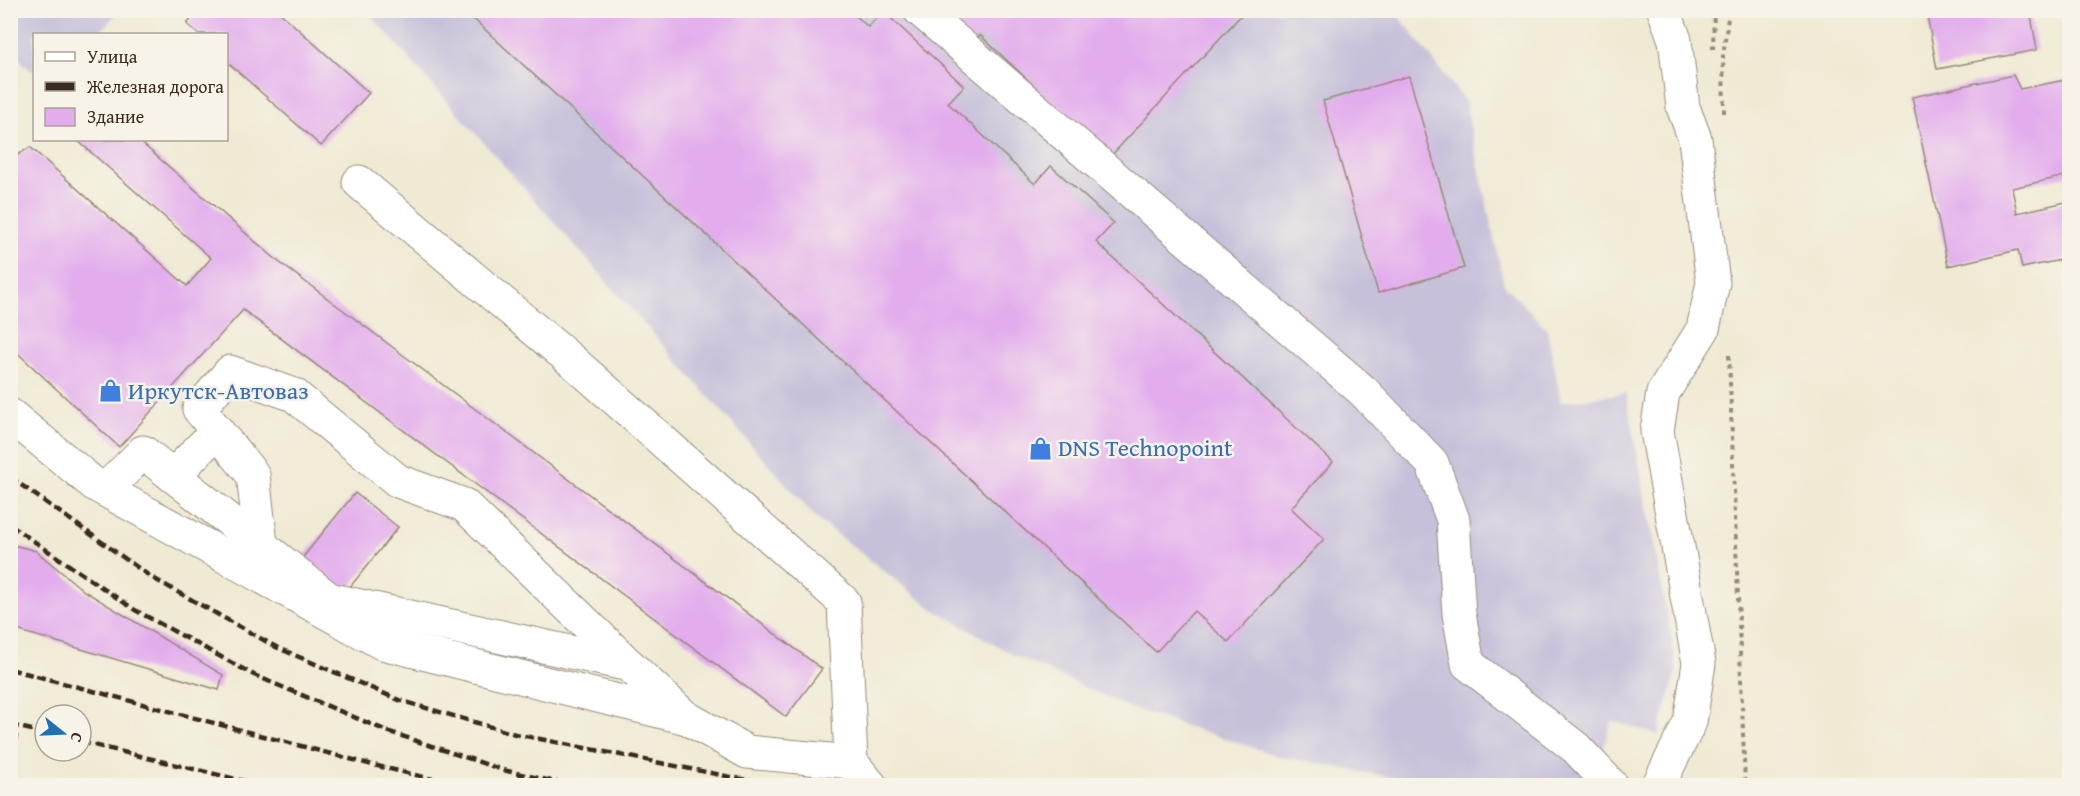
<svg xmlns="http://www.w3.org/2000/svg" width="2080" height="796" font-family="'Gentium Book Plus',serif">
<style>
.industrial{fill:#c6c0da}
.building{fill:#e3aded}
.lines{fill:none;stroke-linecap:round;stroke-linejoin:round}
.minor-casing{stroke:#958a78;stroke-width:35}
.path{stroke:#958a78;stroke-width:4;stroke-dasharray:4.5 4.5;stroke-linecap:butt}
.minor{stroke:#fff;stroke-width:33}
.rail{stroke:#3b2a1e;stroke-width:4.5;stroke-dasharray:9 4.5;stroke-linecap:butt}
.labels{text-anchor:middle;stroke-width:5;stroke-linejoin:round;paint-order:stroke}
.shop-label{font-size:24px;fill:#366cbe;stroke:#f7f3e8;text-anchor:start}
</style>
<rect width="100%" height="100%" fill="#f7f3e8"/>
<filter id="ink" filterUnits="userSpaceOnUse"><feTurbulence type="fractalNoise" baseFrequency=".0167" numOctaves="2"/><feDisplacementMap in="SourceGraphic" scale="12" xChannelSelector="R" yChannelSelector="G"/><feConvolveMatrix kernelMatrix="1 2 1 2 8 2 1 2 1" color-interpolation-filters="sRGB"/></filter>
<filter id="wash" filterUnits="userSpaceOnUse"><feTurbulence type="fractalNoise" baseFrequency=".008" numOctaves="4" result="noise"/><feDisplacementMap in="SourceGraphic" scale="24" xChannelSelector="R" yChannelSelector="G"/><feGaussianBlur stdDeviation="1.35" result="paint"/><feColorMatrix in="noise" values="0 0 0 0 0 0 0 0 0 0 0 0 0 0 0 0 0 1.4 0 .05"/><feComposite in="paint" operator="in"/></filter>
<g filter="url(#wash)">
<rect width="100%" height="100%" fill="#efead3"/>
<g class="industrial">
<polygon points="11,10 119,10 119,11 98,34 34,34 34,73 11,52"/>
<polygon points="367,11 1395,11 1465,101 1504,285 1547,329 1561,402 1626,393 1677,670 1658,735 1612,721 1591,785 1434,785 1282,757 1130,708 1012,654 933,609 817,519"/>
</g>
<g id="blocks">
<g class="building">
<polygon points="199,10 277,10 369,93 321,146 226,61 226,34 198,34 187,24"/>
<polygon points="464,10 850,10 868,27 883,11 964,86 948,103 1035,184 1051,166 1114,223 1096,242 1333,462 1291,508 1324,539 1228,642 1194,611 1156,652"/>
<polygon points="931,10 1246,10 1110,157 980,35 970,46"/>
<polygon points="1926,10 2030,10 2037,50 1937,69"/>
<polygon points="2013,75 2020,89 2070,79 2070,175 2012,188 2017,213 2070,201 2070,258 2022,268 2018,250 1948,266 1912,97"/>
<polygon points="1409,76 1464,268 1378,293 1323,101"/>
<polygon points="77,140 138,140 279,262 822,669 786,717 243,310 119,447 10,346 10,156 13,158 30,147 187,286 211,258"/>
<polygon points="355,493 398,527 342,597 299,562"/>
<polygon points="10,544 36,551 84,591 223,675 219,690 10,628"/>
<polygon points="10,734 18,736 11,762 10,762"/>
</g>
</g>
</g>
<g filter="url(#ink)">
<use href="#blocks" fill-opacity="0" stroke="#958a78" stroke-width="1.5"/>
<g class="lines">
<defs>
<g id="minor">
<polyline points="920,10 1363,391 1432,463 1453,520 1459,614 1468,664 1576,748 1612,786"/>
<polyline points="359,182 578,366 844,602 851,762"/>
<polyline points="10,415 94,484 382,643 687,718 747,752 851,762 871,786"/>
<polyline points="173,476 217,431"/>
<polyline points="105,490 143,452 329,599 629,665 684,716"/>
<polyline points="261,544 253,475 199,409 230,372 294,395 398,481 464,505 629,665"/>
<polyline points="1658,786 1690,722 1699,663 1657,431 1663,393 1703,329 1713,283 1695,139 1683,107 1675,40 1664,10"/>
</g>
</defs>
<use href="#minor" class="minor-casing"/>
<g class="path">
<polyline points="1713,49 1714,10"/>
<polyline points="1724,113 1723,56 1729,10"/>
<polyline points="1729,355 1745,786"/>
</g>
<use href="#minor" class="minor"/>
<g class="rail">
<polyline points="10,477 151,577 276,647 399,700 515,734 751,781 823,786"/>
<polyline points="10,525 135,610 254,675 387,731 503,770 574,786"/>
<polyline points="10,669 369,764 462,786"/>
<polyline points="10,725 45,733"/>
<polyline points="81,742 265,786"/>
<polyline points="1731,784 1736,786"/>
<polyline points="997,786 1025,786"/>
</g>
</g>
</g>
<defs>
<symbol id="shop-bare" viewBox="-9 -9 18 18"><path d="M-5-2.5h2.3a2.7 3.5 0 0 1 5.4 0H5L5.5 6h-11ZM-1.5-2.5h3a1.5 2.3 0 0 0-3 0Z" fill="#3f7fe0" stroke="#f7f3e8" stroke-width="2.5" paint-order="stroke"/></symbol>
</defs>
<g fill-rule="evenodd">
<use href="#shop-bare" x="94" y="374" width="33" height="33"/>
<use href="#shop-bare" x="1024" y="432" width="33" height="33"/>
</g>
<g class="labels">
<g class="shop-label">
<text x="128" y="399">Иркутск-Автоваз</text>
<text x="1058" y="456">DNS Technopoint</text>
</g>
</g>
<rect width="2080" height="796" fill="none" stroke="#f7f3e8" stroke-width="36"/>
<rect x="33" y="33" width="195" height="108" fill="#f7f3e8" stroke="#aca397" stroke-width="1.5"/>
<rect x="45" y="52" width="30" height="9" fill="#ffffff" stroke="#aca397" stroke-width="1.5"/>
<text x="87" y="63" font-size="18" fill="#3b2a1e">Улица</text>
<rect x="45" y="82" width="30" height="9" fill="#3b2a1e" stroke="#aca397" stroke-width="1.5"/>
<text x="87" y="93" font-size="18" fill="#3b2a1e">Железная дорога</text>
<rect x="45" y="108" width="30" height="18" fill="#e3aded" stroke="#aca397" stroke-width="1.5"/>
<text x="87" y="123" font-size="18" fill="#3b2a1e">Здание</text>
<g transform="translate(63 733) rotate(108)"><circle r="28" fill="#f7f3e8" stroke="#aca397" stroke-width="1.5"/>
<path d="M0-4.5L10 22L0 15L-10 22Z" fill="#1f6fb2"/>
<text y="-9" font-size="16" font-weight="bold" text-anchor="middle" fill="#3b2a1e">С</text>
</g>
</svg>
